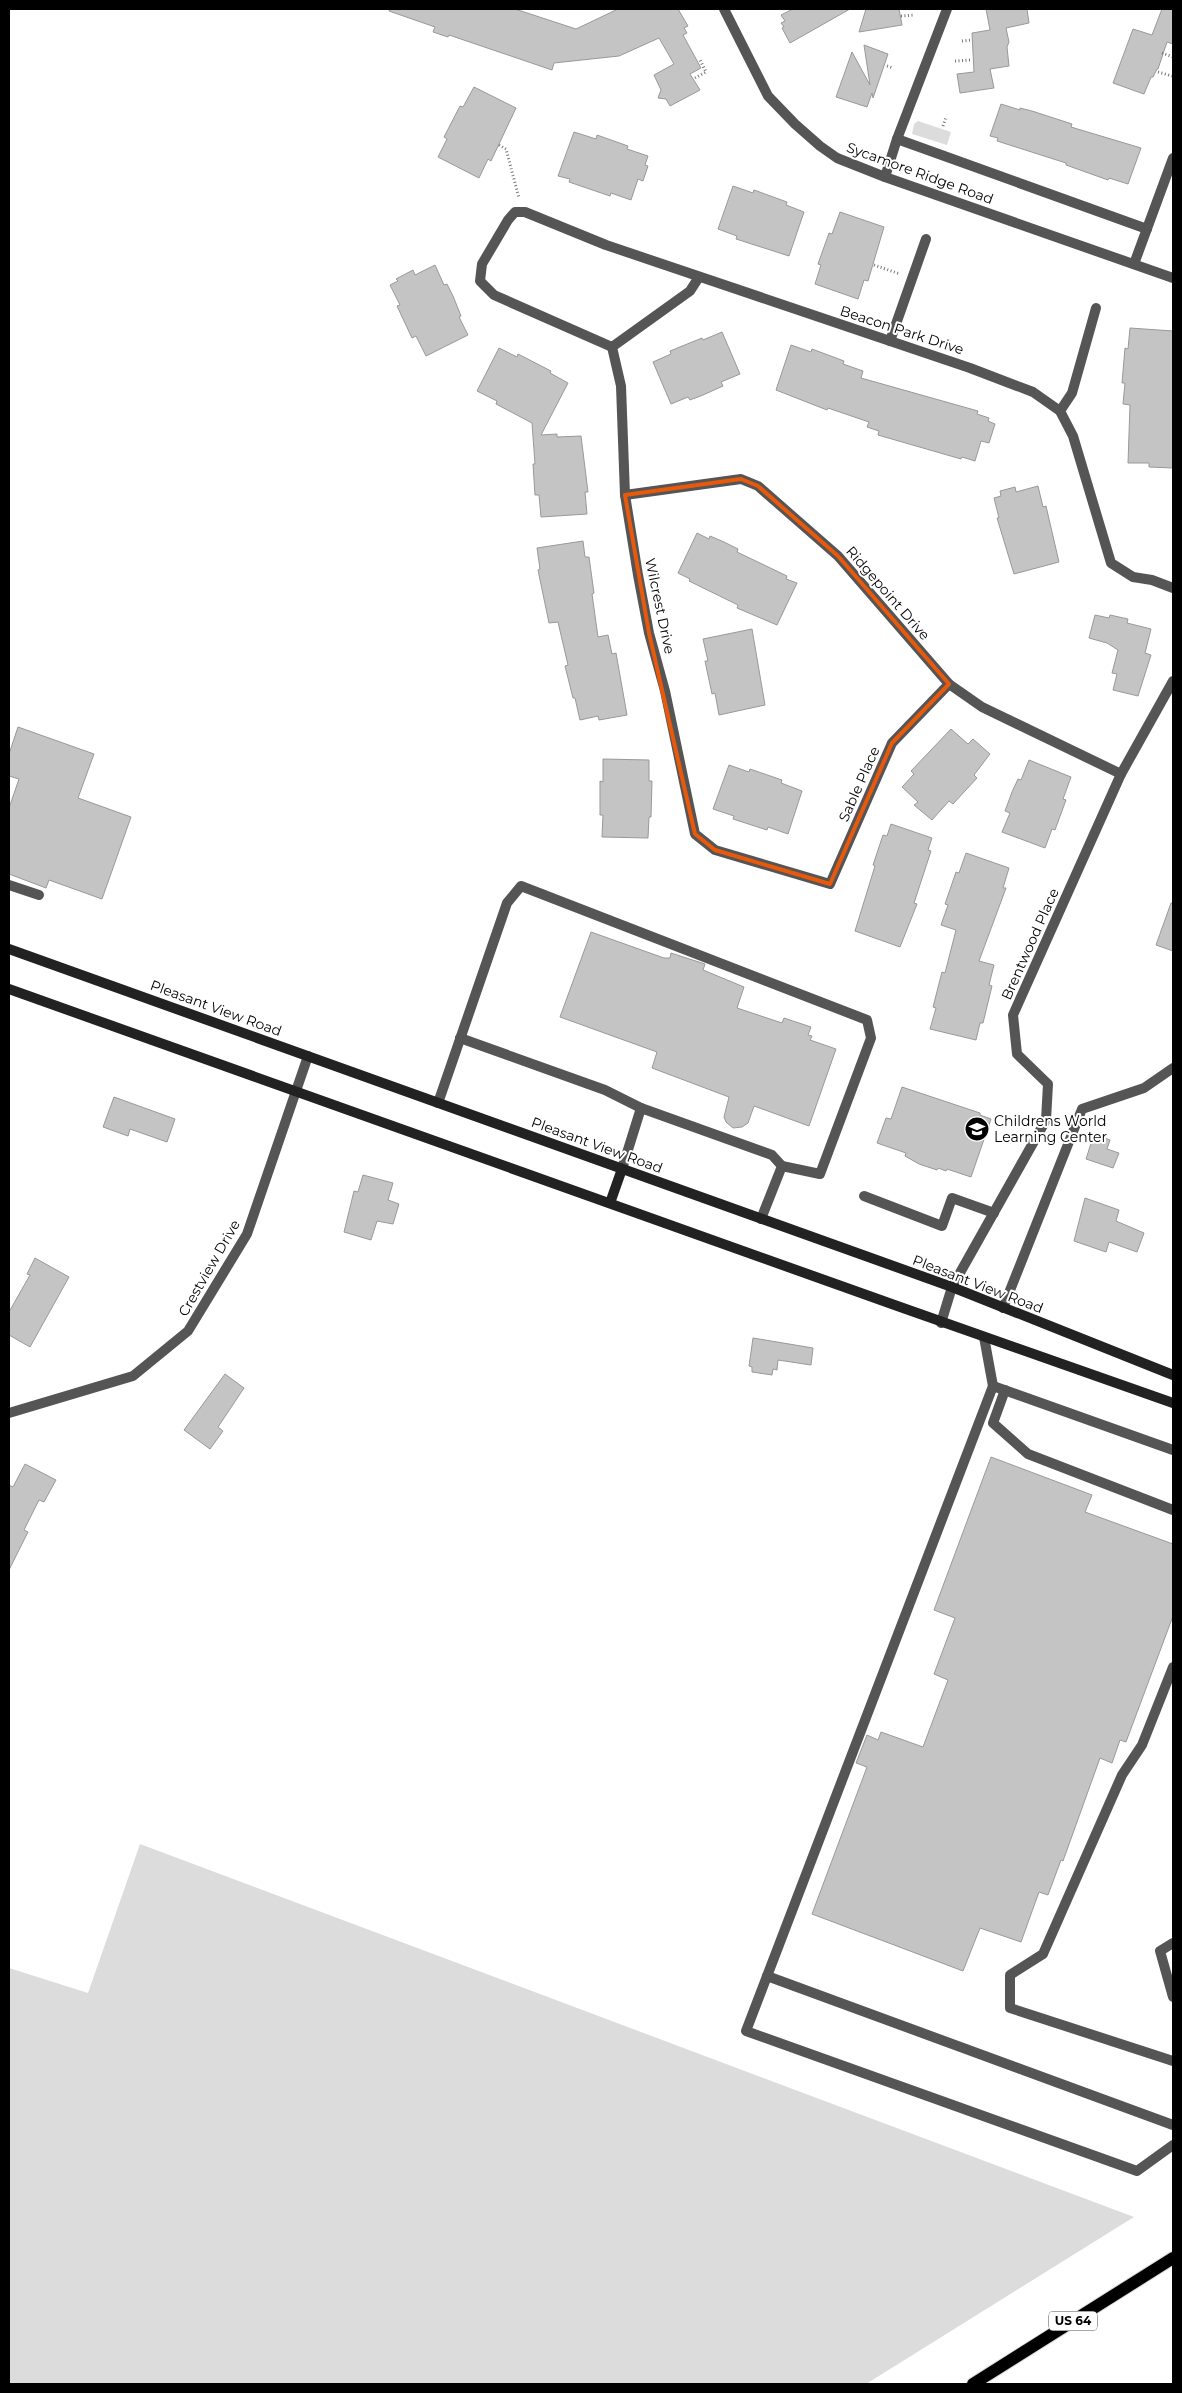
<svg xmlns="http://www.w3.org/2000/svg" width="1182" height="2393" font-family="Montserrat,sans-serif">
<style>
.green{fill:#dcdcdc}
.building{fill:#c4c4c4;stroke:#999}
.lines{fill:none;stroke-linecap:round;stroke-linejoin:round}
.primary-casing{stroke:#dbdbdb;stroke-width:14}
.path{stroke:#777;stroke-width:3;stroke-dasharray:1 2.5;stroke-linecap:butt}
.lane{stroke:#555;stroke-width:10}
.street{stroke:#555;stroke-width:10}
.secondary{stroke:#222;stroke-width:10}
.primary{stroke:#000;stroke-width:12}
.marked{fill:none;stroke:#e8590c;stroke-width:4;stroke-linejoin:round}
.labels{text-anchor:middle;stroke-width:4;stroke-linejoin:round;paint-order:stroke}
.shield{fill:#fff;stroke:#4c4c4c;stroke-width:1}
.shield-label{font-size:12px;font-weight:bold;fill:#000}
.street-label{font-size:14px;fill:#000;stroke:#fff}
.poi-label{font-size:14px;fill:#000;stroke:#fff;text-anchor:start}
</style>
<rect width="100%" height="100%" fill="#fff"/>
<g class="green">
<polygon points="918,121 951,132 947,145 912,134 914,124"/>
<polygon points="140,1844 1134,2217 866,2384 9,2384 9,1968 88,1993"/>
</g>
<g class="building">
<polygon points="390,9 515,9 576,29 618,9 678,9 688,26 684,28 687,33 683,35 701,68 690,74 700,90 670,106 666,99 658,98 661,90 654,75 674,64 659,38 619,56 554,63 552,70 449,35 448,37 433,32 435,27 389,11"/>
<polygon points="793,9 850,9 790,43 782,28 784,27 781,23 785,21 781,15"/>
<polygon points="866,9 899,9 902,25 859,32"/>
<polygon points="986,9 1027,9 1029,23 1006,28 1009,42 1007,47 1009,66 990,69 994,88 960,93 957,74 974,72 972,33 990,30"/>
<polygon points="1162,9 1173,9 1173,44 1167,42 1158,69 1157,69 1153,77 1151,77 1144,94 1113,83 1133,29 1152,35"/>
<polygon points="864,45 888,54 873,98 872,93 867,107 836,97 852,52 870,85"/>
<polygon points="474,87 516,108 491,161 488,159 479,178 438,157 447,139 444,137 460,106 463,107"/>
<polygon points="1001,104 1020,110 1020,108 1032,111 1072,124 1071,127 1141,148 1128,184 1109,178 1108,180 1066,165 1066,163 997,141 998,138 990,136"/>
<polygon points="574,132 596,139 597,135 628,146 627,149 648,156 645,165 648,166 643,181 638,179 631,200 611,193 610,196 569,182 570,179 558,176"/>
<polygon points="733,186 753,193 754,190 787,202 786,205 804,212 789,256 736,239 737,236 718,229"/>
<polygon points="840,212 884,227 868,281 864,280 858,299 815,284 821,265 818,264 829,233 832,234"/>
<polygon points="435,265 444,285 447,284 453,296 461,316 459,317 468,335 426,356 416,336 412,338 397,306 400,305 390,285 398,281 396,279 413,270 415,275"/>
<polygon points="1130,328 1173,331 1173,468 1149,467 1149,463 1128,463 1130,405 1123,404 1125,383 1122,383 1125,348 1128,349"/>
<polygon points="722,332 740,374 721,382 723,386 703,395 690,400 688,397 671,404 653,362 671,354 670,351 702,338 703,340"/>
<polygon points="791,345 811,352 812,349 844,361 843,364 863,371 861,378 978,411 977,414 989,418 988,421 995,424 989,443 981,441 975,461 962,457 961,459 878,435 879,431 867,427 869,422 828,408 827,410 776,390"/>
<polygon points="499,348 517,357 518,354 551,371 550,373 568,383 541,435 557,434 557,437 581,436 588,492 585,492 587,514 541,517 539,495 535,495 533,464 535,464 532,423 496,404 497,401 477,391"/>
<polygon points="1038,486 1043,507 1046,506 1059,562 1014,574 997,518 999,518 994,498 1001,496 1000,491 1015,487 1016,492"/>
<polygon points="697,533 709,539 710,536 724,542 738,549 737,552 787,576 786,579 797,583 777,625 737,608 738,605 689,581 690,579 678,573"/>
<polygon points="583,541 585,557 589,557 594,593 592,594 598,637 608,635 612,654 616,653 627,715 599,720 598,716 580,720 575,698 573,698 565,666 568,665 558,622 549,623 538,570 540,569 537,548"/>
<polygon points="1095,615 1109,618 1110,615 1128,619 1127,623 1151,629 1145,653 1151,655 1138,696 1113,690 1117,674 1112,673 1118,650 1107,643 1089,638"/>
<polygon points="752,629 765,705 719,715 715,693 712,694 705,661 708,661 703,639"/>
<polygon points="18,727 94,754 78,798 131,817 102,899 49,880 46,888 9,874 9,808 19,779 9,776 9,754"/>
<polygon points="951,729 968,744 973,739 990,754 974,775 977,778 953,804 949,801 932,820 914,805 918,802 902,787 914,774 911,771"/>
<polygon points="603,759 649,760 649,781 652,781 651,817 649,817 648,838 602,837 603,815 600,815 600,781 603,782"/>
<polygon points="1029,760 1071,777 1063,799 1066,800 1055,830 1052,829 1045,848 1002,832 1010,813 1005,811 1012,792 1018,779 1021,780"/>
<polygon points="729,765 749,772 750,769 782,780 781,783 802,791 788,834 768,827 767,830 733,819 734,816 713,809"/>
<polygon points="891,824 932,838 928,850 931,851 914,903 917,904 900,947 855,931 875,866 873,865 883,835 887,836"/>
<polygon points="966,853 1009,868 1003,888 1006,888 979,961 994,965 989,985 992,986 983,1023 980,1023 976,1040 930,1029 936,1008 933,1007 942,972 945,973 956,930 941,925 948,905 945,904 956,872 959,873"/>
<polygon points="1171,903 1173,903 1173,951 1156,945"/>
<polygon points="591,932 664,958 670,958 671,953 705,964 703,970 744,987 737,1008 782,1023 784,1018 811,1027 808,1035 812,1036 810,1040 836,1049 809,1126 754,1106 748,1123 742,1127 733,1128 726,1122 724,1117 729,1097 652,1068 657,1052 560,1017"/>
<polygon points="902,1087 980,1113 980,1115 991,1119 971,1177 947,1169 946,1171 938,1168 937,1170 919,1164 905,1156 906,1153 877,1143 886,1118 891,1119"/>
<polygon points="114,1097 175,1119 167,1142 130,1129 128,1136 103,1127"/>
<polygon points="1094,1134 1110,1140 1107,1149 1119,1153 1113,1168 1086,1159"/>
<polygon points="363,1175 393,1183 388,1200 399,1204 393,1224 377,1221 371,1240 344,1232 354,1191 358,1192"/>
<polygon points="1085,1198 1119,1210 1116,1221 1144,1233 1137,1252 1109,1242 1106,1252 1074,1241"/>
<polygon points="35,1258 69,1277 30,1347 9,1335 9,1312 30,1275 27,1274"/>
<polygon points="753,1338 813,1348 811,1365 778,1360 777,1370 773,1369 772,1375 752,1372 752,1367 749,1366"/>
<polygon points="225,1374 244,1388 218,1427 223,1431 210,1449 184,1430"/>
<polygon points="991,1457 1092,1495 1085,1512 1173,1544 1173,1616 1126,1742 1120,1740 1112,1763 1100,1758 1063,1861 1061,1860 1048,1895 1039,1892 1021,1942 980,1928 963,1971 812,1914 867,1767 856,1763 867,1735 878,1740 881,1732 923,1747 948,1680 934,1674 955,1618 934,1610"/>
<polygon points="25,1464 56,1480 44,1502 39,1500 24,1530 28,1532 9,1570 9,1485 13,1487"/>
</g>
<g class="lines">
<defs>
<polyline id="primary" points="973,2384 1173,2258"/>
</defs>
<use href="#primary" class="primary-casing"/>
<g class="path">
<polyline points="901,16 914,15"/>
<polyline points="962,41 972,40"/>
<polyline points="1162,53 1173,57"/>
<polyline points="955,61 970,60"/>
<polyline points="887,66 893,68"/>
<polyline points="1158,72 1172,76"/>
<polyline points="695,78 706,72 700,60"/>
<polyline points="943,126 946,117"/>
<polyline points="499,145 506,149 519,198"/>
<polyline points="874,265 900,274"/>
</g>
<g class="lane">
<polyline points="897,139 1147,229"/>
<polyline points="890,341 926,239"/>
<polyline points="1060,411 1072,393 1096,308"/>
<polyline points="9,885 39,895"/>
<polyline points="460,1038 605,1090 641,1108"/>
<polyline points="438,1103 507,903 521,886 867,1020 871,1038 820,1174 782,1166 761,1219"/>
<polyline points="622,1169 641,1108 772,1155 782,1166"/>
<polyline points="864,1196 942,1226 952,1198 994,1213"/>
<polyline points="1003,1308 1082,1109 1144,1088 1173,1068"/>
<polyline points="984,1337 993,1386"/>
<polyline points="1005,1390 993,1423 1028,1454 1173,1510"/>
<polyline points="1173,1450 993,1386 746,2031 1137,2171 1173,2145"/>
<polyline points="1173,1667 1142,1745 1122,1775 1043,1954 1010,1975 1010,2008 1173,2061"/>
<polyline points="767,1976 1173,2125"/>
</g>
<g class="street">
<polyline points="724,9 768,96 795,124 820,146 837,158 885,177 1173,278"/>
<polyline points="885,177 897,139 947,9"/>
<polyline points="1134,264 1173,158"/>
<polyline points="699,277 690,291 612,347 621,386 625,495 638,575 649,633 665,691 695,834 715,850 830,884 892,743 949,684"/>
<polyline points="612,347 494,295 480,281 482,264 508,220 515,212 525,212 606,245 970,368 1033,392 1060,411 1073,436 1111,563 1133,577 1152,580 1173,588"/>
<polyline points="625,495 741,479 758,486 838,556 949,684 982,707 1121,774"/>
<polyline points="941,1323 952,1287 1046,1120 1048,1084 1017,1054 1013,1015 1121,774 1173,681"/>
<polyline points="9,1413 133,1376 188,1331 247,1234 308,1056"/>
<polyline points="1173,1943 1160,1951 1173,1997"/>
</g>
<g class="secondary">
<polyline points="9,949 952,1287 1173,1375"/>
<path d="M9,989C398,1125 784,1268 1173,1403"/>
<polyline points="610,1203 622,1169"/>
</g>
<use href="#primary" class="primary"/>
</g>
<path class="marked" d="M741,479L758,486L838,556L949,684L892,743L830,884L715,850L695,834L649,633L625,495Z"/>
<defs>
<symbol id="school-disc" viewBox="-11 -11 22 22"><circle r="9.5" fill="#000" stroke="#fff"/><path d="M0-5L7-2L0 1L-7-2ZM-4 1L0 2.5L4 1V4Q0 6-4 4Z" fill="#fff"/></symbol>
</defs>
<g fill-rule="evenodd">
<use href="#school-disc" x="963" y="1115" width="28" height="28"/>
</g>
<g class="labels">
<rect class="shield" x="1049" y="2311.5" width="48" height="19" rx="4"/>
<g class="shield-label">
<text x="1073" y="2325">US 64</text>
</g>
<g class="street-label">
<text transform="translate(920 173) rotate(20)" y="5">Sycamore Ridge Road</text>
<text transform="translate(902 330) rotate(18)" y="5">Beacon Park Drive</text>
<text transform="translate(888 593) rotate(49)" y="5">Ridgepoint Drive</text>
<text transform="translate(660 606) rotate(78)" y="5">Wilcrest Drive</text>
<text transform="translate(859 784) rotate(-66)" y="5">Sable Place</text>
<text transform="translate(1030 944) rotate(-66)" y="5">Brentwood Place</text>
<text transform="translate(216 1008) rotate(20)" y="5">Pleasant View Road</text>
<text transform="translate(597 1145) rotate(20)" y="5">Pleasant View Road</text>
<text transform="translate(209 1268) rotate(-60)" y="5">Crestview Drive</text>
<text transform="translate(978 1284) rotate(21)" y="5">Pleasant View Road</text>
</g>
<g class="poi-label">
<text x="994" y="1126">Childrens World<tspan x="994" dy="16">Learning Center</tspan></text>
</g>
</g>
<rect width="1182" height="2393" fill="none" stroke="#000000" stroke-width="20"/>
</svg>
